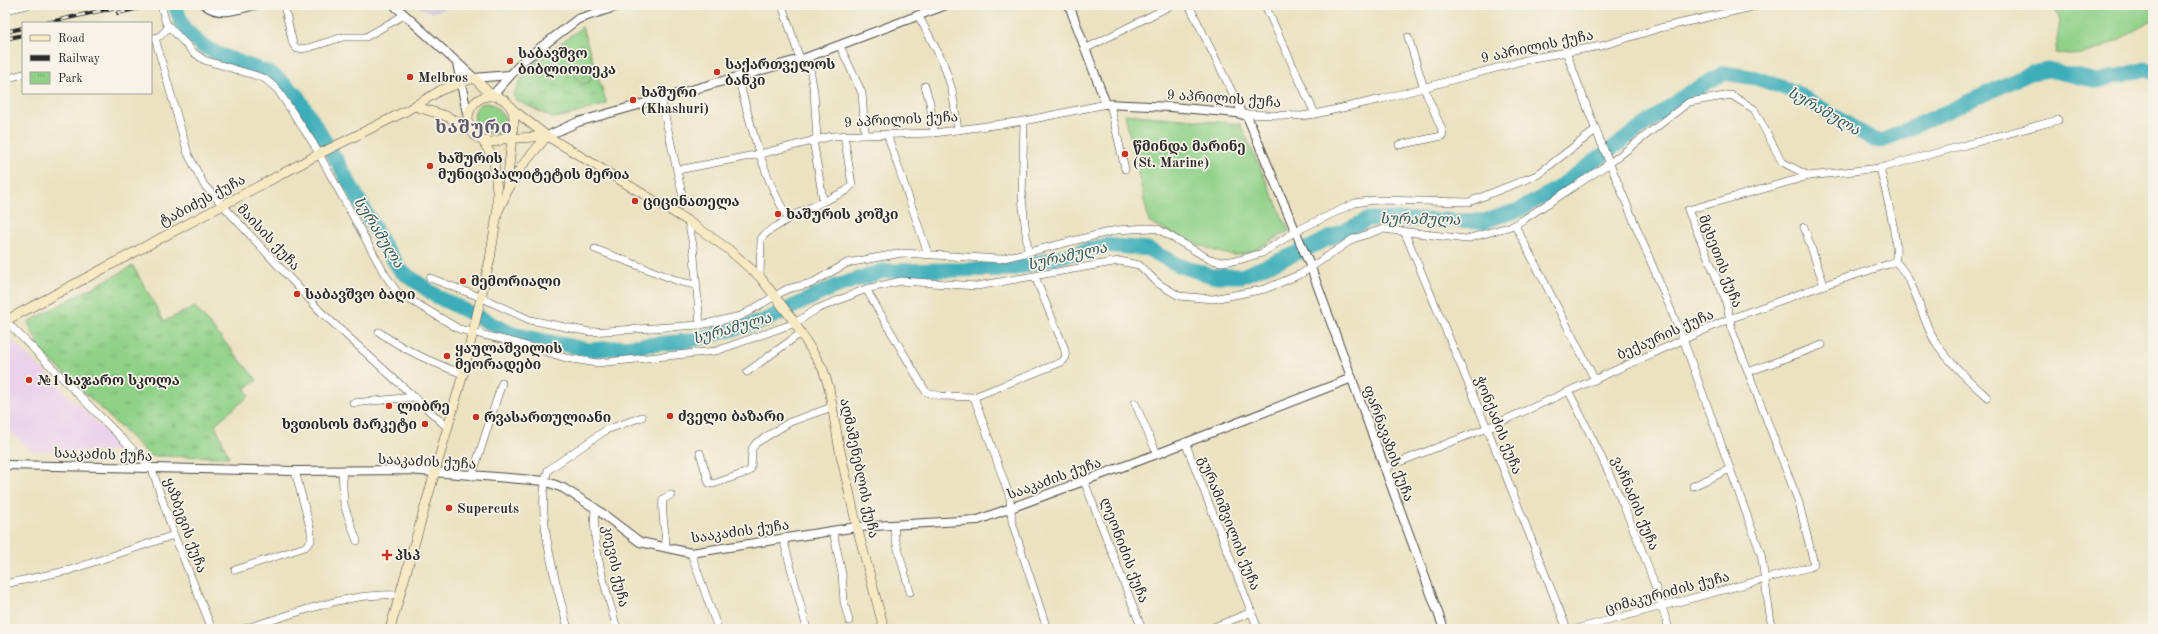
<svg xmlns="http://www.w3.org/2000/svg" width="2158" height="634" viewBox="0 0 2158 634" font-family="'Old Standard TT','Noto Serif Georgian',serif">
	<style>
		.built { fill: #ebd1eb }
		.railway { fill: #cbbfd5 }
		.grass { fill: #90d188; stroke: #5e7e5a }
		.park { fill: url(#park-tufts); stroke: #5e7e5a }
		.garden { fill: url(#garden-furrows); stroke: #5e7e5a }
		.lines { fill: none; stroke-linecap: round; stroke-linejoin: round }
		.river { stroke: #3eaeb9; stroke-width: 15 }
		.minor-casing { stroke: #484642; stroke-width: 8 }
		.tertiary-casing { stroke: #484642; stroke-width: 10 }
		.secondary-casing { stroke: #484642; stroke-width: 10 }
		.minor { stroke: #fff; stroke-width: 7 }
		.tertiary { stroke: #fff; stroke-width: 8 }
		.secondary { stroke: #f6e9c3; stroke-width: 9 }
		.rail-casing { stroke: #2b2b2b; stroke-width: 4 }
		.rail { stroke: #f7f3e8; stroke-width: 2.5; stroke-dasharray: 8; stroke-linecap: butt }
		.poi-dot { fill: #c8321e; stroke: #f7f3e8; stroke-width: 1.5 }
		.labels { text-anchor: middle; stroke-width: 3.5; stroke-linejoin: round; paint-order: stroke }
		.street-label { font-size: 14px; fill: #2b2b2b; stroke: #f7f3e8 }
		.poi-label { font-size: 14px; font-weight: bold; fill: #2b2b2b; stroke: #f7f3e8; text-anchor: start }
		.water-label { font-size: 15px; font-style: italic; fill: #32595d; stroke: #f7f3e8 }
		.district-label { font-size: 18px; font-weight: bold; letter-spacing: 1px; fill: #60596b; stroke: #f7f3e8 }
	</style>
	<defs>
		<pattern id="park-tufts" width="24" height="20" patternUnits="userSpaceOnUse"><rect width="24" height="20" fill="#90d188"/><path d="M3 7l-1-3M5 7V3M7 7l1-3M15 17l-1-3M17 17v-4M19 17l1-3" fill="none" stroke="#76aa6f"/></pattern>
		<pattern id="garden-furrows" width="10" height="10" patternUnits="userSpaceOnUse"><rect width="10" height="10" fill="#90d188"/><path d="M-1 1l2-2M0 10L10 0M9 11l2-2" fill="none" stroke="#76aa6f"/></pattern>
	</defs>
	<rect width="100%" height="100%" fill="#f7f3e8"/>
	<filter id="ink" filterUnits="userSpaceOnUse"><feTurbulence type="fractalNoise" baseFrequency=".025" numOctaves="2"/><feDisplacementMap in="SourceGraphic" scale="8" xChannelSelector="R" yChannelSelector="G"/><feConvolveMatrix kernelMatrix="1 2 1 2 8 2 1 2 1" color-interpolation-filters="sRGB"/></filter>
	<filter id="wash" filterUnits="userSpaceOnUse"><feTurbulence type="fractalNoise" baseFrequency=".012" numOctaves="4" result="noise"/><feDisplacementMap in="SourceGraphic" scale="16" xChannelSelector="R" yChannelSelector="G"/><feGaussianBlur stdDeviation="0.9" result="paint"/><feColorMatrix in="noise" values="0 0 0 0 0 0 0 0 0 0 0 0 0 0 0 0 0 1.4 0 .05"/><feComposite in="paint" operator="in"/></filter>
	<g filter="url(#wash)">
		<rect width="100%" height="100%" fill="#ebe2c1"/>
		<path class="built" d="M5 333 123 448 120 451H31L5 427Z"/>
		<path class="railway" d="M415 5H457L432 13Z"/>
		<g class="grass">
			<path d="M2053 5H2153V20C2123 36 2091 62 2055 53L2060 20Z"/>
			<path d="M485 103 494 105 505 118V129L498 134 488 133 475 121C473 112 476 105 485 103Z"/>
			<path d="M1125 114 1240 124 1289 231C1272 240 1255 253 1236 255 1220 257 1166 230 1149 222Z"/>
		</g>
		<g class="park">
			<path d="M582 27 607 104 566 116 553 118 516 100 513 95 529 64 540 59Z"/>
			<path d="M133 266 164 321 195 307 257 380 245 389 249 396 215 424 229 457 150 456 41 351 28 322Z"/>
		</g>
		<circle class="garden" cx="584" cy="76" r="8"/>
		<g class="lines">
			<path class="river" d="M175 5 183 27 201 45 220 55 272 74 296 94 337 161 385 247 401 271 438 297 512 334 590 350 688 341 761 322 834 287 883 271 1012 269 1106 245 1148 249 1178 265 1212 276H1242L1302 251 1369 219 1484 221 1519 210 1556 189 1687 94 1724 73 1756 78 1793 91 1874 140 1882 141 2031 73 2048 70 2098 81 2146 69 2153 71"/>
		</g>
	</g>
	<g filter="url(#ink)">
		<g class="lines">
			<g class="minor-casing">
				<g id="minor">
					<path d="M161 5 166 23 193 52 204 60 264 78 277 89 313 143 384 273 397 292 459 329 517 343 566 358 597 363 716 351 795 323 817 309 866 289 901 281 977 286 1119 261 1139 265 1159 284 1179 296 1213 299 1265 289 1301 274 1353 239 1383 229 1466 239 1515 225 1610 163 1689 102 1731 95 1754 109 1782 162 1809 176"/>
					<path d="M284 5 293 44 297 49 308 48 343 37H366L404 15"/>
					<path d="M782 5 800 59"/>
					<path d="M1189 5 1243 114 1301 116 1315 114 1382 99 1533 58 1601 46 1660 28 1761 5"/>
					<path d="M1265 5 1315 114"/>
					<path d="M5 10 28 5"/>
					<path d="M918 15 943 62 952 90 958 130"/>
					<path d="M155 38 188 154 204 185 321 312 448 428"/>
					<path d="M151 39 160 36 169 27"/>
					<path d="M840 46 862 93 865 134"/>
					<path d="M1085 49 1172 5"/>
					<path d="M1566 52 1595 128 1683 339 1761 554 1772 629"/>
					<path d="M808 57 814 92 817 139"/>
					<path d="M738 77C751 125 762 175 788 218"/>
					<path d="M5 79 23 74"/>
					<path d="M925 86 930 103 934 133"/>
					<path d="M661 98 683 198"/>
					<path d="M1110 104 1125 169"/>
					<path d="M1024 121 1022 198 1028 251"/>
					<path d="M887 134 928 254"/>
					<path d="M813 140 823 200"/>
					<path d="M1399 145 1442 136 1443 132 1424 88 1408 37"/>
					<path d="M678 170 760 154 832 136 934 133 1024 121 1106 104"/>
					<path d="M688 221 693 245 700 325"/>
					<path d="M1515 225 1595 380"/>
					<path d="M1804 227 1824 285"/>
					<path d="M1404 231 1487 428 1567 629"/>
					<path d="M595 249 681 282 696 285"/>
					<path d="M1895 261C1919 286 1919 316 1936 343 1950 363 1969 381 1987 397"/>
					<path d="M760 277 761 239C766 230 781 226 788 218L846 191 852 185 844 135"/>
					<path d="M430 278 480 297 530 320 590 332 700 325 741 316 787 289 812 283 847 263 902 253 1000 259 1117 230 1149 228 1158 229 1209 259 1221 262 1239 260 1262 253 1296 231 1355 203 1375 200 1469 202 1537 175 1593 132 1595 128"/>
					<path d="M866 289 926 392 941 396 974 397 1062 362 1066 357 1064 347 1035 277"/>
					<path d="M5 320 152 469 174 535 212 629"/>
					<path d="M379 332C405 351 433 363 463 374"/>
					<path d="M747 372 801 333"/>
					<path d="M1748 372 1822 345"/>
					<path d="M1569 392C1608 468 1645 547 1669 629"/>
					<path d="M974 397 1010 498 1012 522 1047 629"/>
					<path d="M353 403 414 397"/>
					<path d="M1135 403 1157 454"/>
					<path d="M1185 442 1258 629"/>
					<path d="M700 453 709 483 713 484 748 472 751 469 752 449 756 443 790 422 832 407"/>
					<path d="M1384 468 1487 428 1729 319 1824 285 1889 264 1895 261C1901 247 1884 186 1880 168"/>
					<path d="M342 471 344 505 357 541"/>
					<path d="M472 476 502 383"/>
					<path d="M1084 481 1142 629"/>
					<path d="M1693 486 1730 469"/>
					<path d="M595 508C591 548 607 591 617 629"/>
					<path d="M894 525 895 538 910 592"/>
					<path d="M833 531 842 574 844 602 849 621"/>
					<path d="M783 538 807 629"/>
					<path d="M666 547C666 531 661 515 663 499L671 495"/>
					<path d="M691 553 718 629"/>
					<path d="M235 570 305 547 311 541V531L295 471"/>
					<path d="M5 584 70 570 174 535"/>
					<path d="M243 629C293 615 346 592 398 595"/>
					<path d="M568 629C557 585 534 513 548 470L606 430 642 417"/>
					<path d="M1209 629 1252 612"/>
					<path d="M1576 629 1810 567 1814 564 1799 503 1733 333 1725 298 1688 210 1809 176 1880 168 2058 120"/>
				</g>
			</g>
			<g class="tertiary-casing">
				<g id="tertiary">
					<path d="M205 5C220 17 238 9 255 5"/>
					<path d="M394 5 474 78 509 75"/>
					<path d="M1069 5 1106 104 1171 107 1237 113 1247 116 1311 268 1444 629"/>
					<path d="M457 63 468 118"/>
					<path d="M492 96 524 60 578 19 621 5"/>
					<path d="M547 136 578 122 808 57 946 5"/>
					<path d="M5 465 295 471 408 470 545 481 563 488 595 508 640 542 691 553 857 527 978 520 1157 454 1352 378"/>
				</g>
			</g>
			<g class="secondary-casing">
				<g id="secondary">
					<circle cx="491" cy="119" r="23"/>
					<path d="M414 106 446 116 470 128"/>
					<path d="M512 109 547 136 688 221 728 249 760 277 793 320 823 369 829 388 839 446 857 527 884 629"/>
					<path d="M506 139 547 136"/>
					<path d="M508 190 521 167 547 136"/>
					<path d="M498 211 506 194 513 128"/>
					<path d="M5 321 323 152 406 111 441 90 474 78 492 96"/>
					<path d="M390 629 463 374 490 259 497 214V191L494 160 483 141"/>
				</g>
			</g>
			<use href="#minor" class="minor"/>
			<use href="#tertiary" class="tertiary"/>
			<use href="#secondary" class="secondary"/>
			<g class="rail-casing">
				<g id="rail">
					<path d="M118 13 152 5"/>
					<path d="M46 23 126 5"/>
					<path d="M5 32 23 28"/>
					<path d="M5 39 23 35"/>
				</g>
			</g>
			<use href="#rail" class="rail"/>
		</g>
	</g>
	<g class="poi-dot">
		<circle cx="510" cy="61" r="4"/>
		<circle cx="717" cy="72" r="4"/>
		<circle cx="410" cy="77" r="4"/>
		<circle cx="633" cy="100" r="4"/>
		<circle cx="1125" cy="154" r="4"/>
		<circle cx="430" cy="166" r="4"/>
		<circle cx="635" cy="201" r="4"/>
		<circle cx="778" cy="214" r="4"/>
		<circle cx="463" cy="281" r="4"/>
		<circle cx="297" cy="294" r="4"/>
		<circle cx="447" cy="356" r="4"/>
		<circle cx="29" cy="380" r="4"/>
		<circle cx="389" cy="406" r="4"/>
		<circle cx="670" cy="416" r="4"/>
		<circle cx="476" cy="417" r="4"/>
		<circle cx="425" cy="424" r="4"/>
		<circle cx="449" cy="508" r="4"/>
		<path d="M385 549h4v4h4v4h-4v4h-4v-4h-4v-4h4z"/>
	</g>
	<g class="labels">
		<g class="street-label">
			<text transform="translate(1537 46) rotate(-12)" y="5">9 აპრილის ქუჩა</text>
			<text transform="translate(1224 98) rotate(4)" y="5">9 აპრილის ქუჩა</text>
			<text transform="translate(901 119) rotate(-3)" y="5">9 აპრილის ქუჩა</text>
			<text transform="translate(202 200) rotate(-28)" y="5">ტაბიძეს ქუჩა</text>
			<text transform="translate(269 237) rotate(47)" y="5">მაისის ქუჩა</text>
			<text transform="translate(1721 261) rotate(69)" y="5">მცხეთის ქუჩა</text>
			<text transform="translate(1665 334) rotate(-24)" y="5">ბექაურის ქუჩა</text>
			<text transform="translate(1499 425) rotate(68)" y="5">ჭონქაძის ქუჩა</text>
			<text transform="translate(1389 443) rotate(70)" y="5">ფარნავაზის ქუჩა</text>
			<text transform="translate(103 454) rotate(2)" y="5">სააკაძის ქუჩა</text>
			<text transform="translate(427 461) rotate(3)" y="5">სააკაძის ქუჩა</text>
			<text transform="translate(860 468) rotate(78)" y="5">აღმაშენებლის ქუჩა</text>
			<text transform="translate(1054 478) rotate(-20)" y="5">სააკაძის ქუჩა</text>
			<text transform="translate(1636 503) rotate(67)" y="5">ვაჩნაძის ქუჩა</text>
			<text transform="translate(1230 523) rotate(68)" y="5">გურამიშვილის ქუჩა</text>
			<text transform="translate(186 525) rotate(70)" y="5">ყაზბეგის ქუჩა</text>
			<text transform="translate(740 531) rotate(-8)" y="5">სააკაძის ქუჩა</text>
			<text transform="translate(1125 550) rotate(69)" y="5">ლეონიძის ქუჩა</text>
			<text transform="translate(616 566) rotate(78)" y="5">კიევის ქუჩა</text>
			<text transform="translate(1667 592) rotate(-15)" y="5">ციმაკურიძის ქუჩა</text>
		</g>
		<g class="poi-label">
			<text x="518" y="58">საბავშვო<tspan x="518" dy="16">ბიბლიოთეკა</tspan></text>
			<text x="725" y="69">საქართველოს<tspan x="725" dy="16">ბანკი</tspan></text>
			<text x="418" y="82">Melbros</text>
			<text x="641" y="97">ხაშური<tspan x="641" dy="16">(Khashuri)</tspan></text>
			<text x="1133" y="151">წმინდა მარინე<tspan x="1133" dy="16">(St. Marine)</tspan></text>
			<text x="438" y="163">ხაშურის<tspan x="438" dy="16">მუნიციპალიტეტის მერია</tspan></text>
			<text x="643" y="206">ციცინათელა</text>
			<text x="786" y="219">ხაშურის კოშკი</text>
			<text x="471" y="286">მემორიალი</text>
			<text x="305" y="299">საბავშვო ბაღი</text>
			<text x="455" y="353">ყაულაშვილის<tspan x="455" dy="16">მეორადები</tspan></text>
			<text x="37" y="385">№1 საჯარო სკოლა</text>
			<text x="397" y="411">ლიბრე</text>
			<text x="678" y="421">ძველი ბაზარი</text>
			<text x="484" y="422">რვასართულიანი</text>
			<text x="417" y="429" text-anchor="end">ხვთისოს მარკეტი</text>
			<text x="457" y="513">Supercuts</text>
			<text x="395" y="560">პსპ</text>
		</g>
		<g class="water-label">
			<text transform="translate(1824 111) rotate(30)" y="5">სურამულა</text>
			<text transform="translate(1420 219) rotate(1)" y="5">სურამულა</text>
			<text transform="translate(379 232) rotate(58)" y="5">სურამულა</text>
			<text transform="translate(1067 256) rotate(-13)" y="5">სურამულა</text>
			<text transform="translate(732 328) rotate(-16)" y="5">სურამულა</text>
		</g>
		<g class="district-label">
			<text x="474" y="133">ხაშური</text>
		</g>
	</g>
	<rect width="2158" height="634" fill="none" stroke="#f7f3e8" stroke-width="20"/>
	<rect x="22" y="22" width="130" height="72" fill="#f7f3e8" stroke="#a5a39c"/>
	<rect x="30" y="35" width="20" height="6" fill="#f6e9c3" stroke="#a5a39c"/>
	<text x="58" y="42" font-size="12" fill="#2b2b2b">Road</text>
	<rect x="30" y="55" width="20" height="6" fill="#2b2b2b" stroke="#a5a39c"/>
	<text x="58" y="62" font-size="12" fill="#2b2b2b">Railway</text>
	<rect x="30" y="72" width="20" height="12" fill="url(#park-tufts)" stroke="#a5a39c"/>
	<text x="58" y="82" font-size="12" fill="#2b2b2b">Park</text>
</svg>
